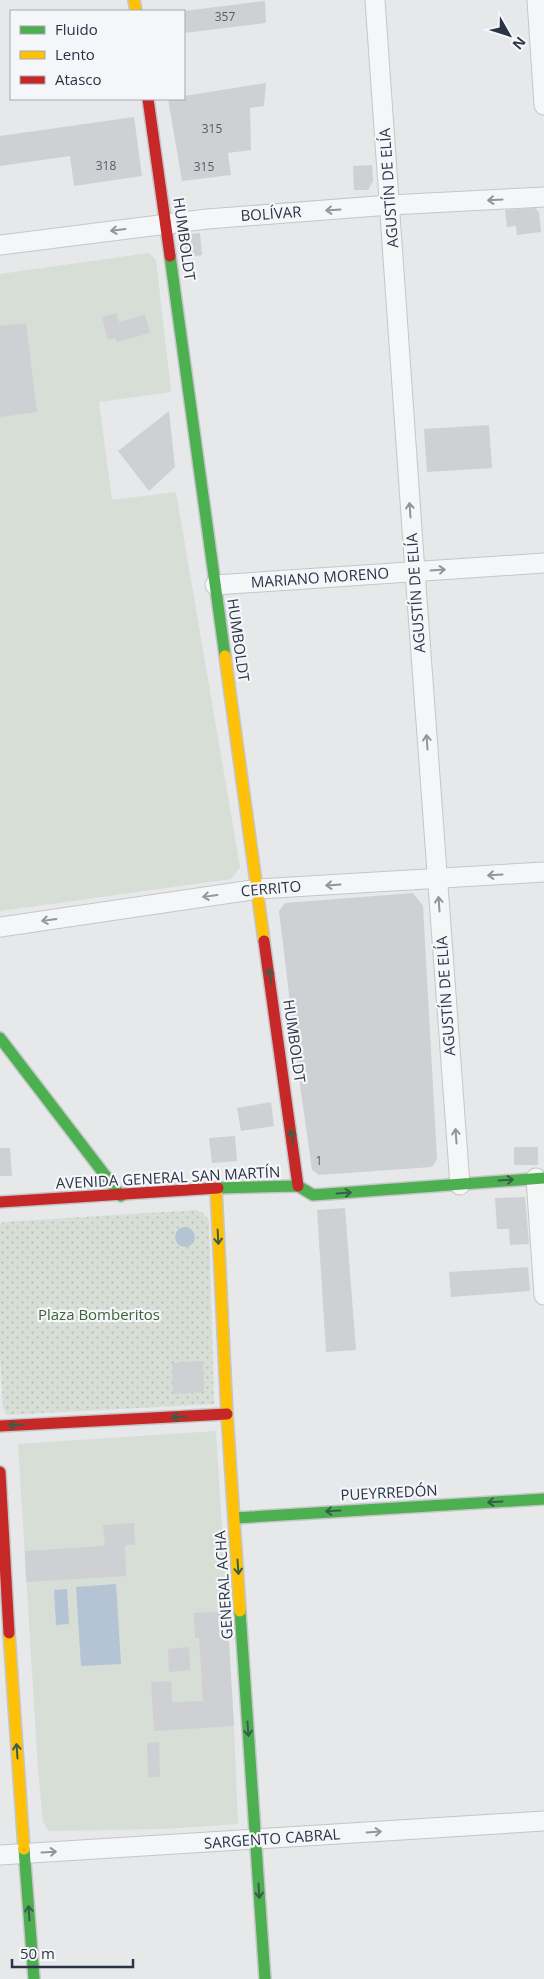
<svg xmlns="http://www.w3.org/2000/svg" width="544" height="1979" viewBox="0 0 544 1979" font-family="'Open Sans',sans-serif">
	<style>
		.green { fill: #d6ded6 }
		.park { fill: url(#park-dots) }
		.water { fill: #b4c4d5 }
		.building { fill: #ced0d3 }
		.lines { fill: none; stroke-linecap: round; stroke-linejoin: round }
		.street-casing { stroke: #c4c6c8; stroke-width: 21 }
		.fast-casing { stroke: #c4c6c8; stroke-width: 14 }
		.slow-casing { stroke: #c4c6c8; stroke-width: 14 }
		.jam-casing { stroke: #c4c6c8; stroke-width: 14 }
		.street { stroke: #f5f6f7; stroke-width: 19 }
		.fast { stroke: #4caf50; stroke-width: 11 }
		.slow { stroke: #ffc107; stroke-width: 11 }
		.jam { stroke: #c62828; stroke-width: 11 }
		.oneway { stroke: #90959e }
		.oneway2 { stroke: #375f49 }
		.labels { text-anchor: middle; stroke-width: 4.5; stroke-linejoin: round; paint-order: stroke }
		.number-label { font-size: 12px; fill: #545c69 }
		.street-label { font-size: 15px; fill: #2b3445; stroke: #f4f6f9 }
		.park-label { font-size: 15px; fill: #3f6138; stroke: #f4f6f9 }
	</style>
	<defs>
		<pattern id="park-dots" width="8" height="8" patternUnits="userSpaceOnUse" patternTransform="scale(1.25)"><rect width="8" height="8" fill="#d6ded6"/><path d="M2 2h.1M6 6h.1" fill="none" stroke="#b8bfb9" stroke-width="1.8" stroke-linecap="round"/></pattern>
	</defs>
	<rect width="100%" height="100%" fill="#e6e8ea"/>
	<g class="green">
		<path d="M149 253 156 260 171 392 99 402 112 500 176 492 240 867 231 879 0 911V274Z"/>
		<path d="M216 1431 234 1726 238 1824 164 1829 49 1831 43 1822 38 1769 18 1444Z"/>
	</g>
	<path class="park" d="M196 1210 203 1213 209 1220 214 1404 7 1415 3 1408 0 1353V1224L3 1222Z"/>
	<g class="water">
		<circle cx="185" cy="1237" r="10"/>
		<path d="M116 1584 121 1664 81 1666 76 1587Z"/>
		<path d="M67 1589 69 1624 56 1625 54 1590Z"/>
	</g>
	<g class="building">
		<path d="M265 1 266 23 184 33V11Z"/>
		<path d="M266 83 264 106 250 108 251 150 228 153 231 175 182 181 168 99H184V96Z"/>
		<path d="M134 117 142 176 74 186 70 156 0 166V136Z"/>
		<path d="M372 165 373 181 368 190H354L353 166Z"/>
		<path d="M535 208 539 212 541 232 517 235 516 226 507 227 505 210Z"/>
		<path d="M200 233 202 255 186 258 184 237 188 234Z"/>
		<path d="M116 313 119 322 145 315 150 333 117 342 116 338 108 340 102 317Z"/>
		<path d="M26 323 37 412 0 417V326Z"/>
		<path d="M169 411 175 467 149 491 118 451Z"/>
		<path d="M489 425 492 468 427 472 424 429Z"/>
		<path d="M413 893 423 906 437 1159 432 1167 319 1175 312 1170 300 1085 279 911 285 903Z"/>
		<path d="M271 1102 274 1126 241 1131 237 1108Z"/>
		<path d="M235 1136 237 1161 212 1163 209 1138Z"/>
		<rect x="514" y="1147" width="24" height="18"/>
		<path d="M0 1148H10L12 1176H0Z"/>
		<path d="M525 1197 529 1244 510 1245 509 1229H497L495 1198Z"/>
		<path d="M345 1208 356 1350 326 1352 317 1210Z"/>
		<path d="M528 1267 530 1291 451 1297 449 1272Z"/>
		<path d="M203 1361 204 1392 173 1394 172 1363Z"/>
		<path d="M134 1523 135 1545H125L126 1576 26 1582 25 1551 105 1546 103 1525Z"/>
		<path d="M227 1611 234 1726 154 1731 151 1682 171 1681 172 1702 203 1701 199 1638H195L194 1613Z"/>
		<path d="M189 1647 190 1670 169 1672 168 1649Z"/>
		<path d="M159 1742 160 1777H148L147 1743Z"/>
	</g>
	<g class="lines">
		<g class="street-casing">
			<g id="street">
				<path d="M375 0 415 572 460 1185"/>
				<path d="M537 0 544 105"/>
				<path d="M0 245 207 219 390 205 544 197"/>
				<path d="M215 585 544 563"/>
				<path d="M0 927 258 889 544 872"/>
				<path d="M536 1178 544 1295"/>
				<path d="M0 1855 544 1821"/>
			</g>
		</g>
		<g class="fast-casing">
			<g id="fast">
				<path d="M170 256 225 656"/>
				<path d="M0 1038 121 1196"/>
				<path d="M218 1188 298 1186 313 1195 544 1178"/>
				<path d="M235 1518 544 1499"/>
				<path d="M240 1611 265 1979"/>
				<path d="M24 1849 34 1979"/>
			</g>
		</g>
		<g class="slow-casing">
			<g id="slow">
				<path d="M134 0 136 11"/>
				<path d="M225 656 264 941"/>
				<path d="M216 1188 227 1414 240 1611"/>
				<path d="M9 1633 24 1849"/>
			</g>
		</g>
		<g class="jam-casing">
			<g id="jam">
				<path d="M148 99 170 256"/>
				<path d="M264 941 298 1186"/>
				<path d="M0 1202 218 1188"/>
				<path d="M0 1426 227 1414"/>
				<path d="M0 1472 9 1633"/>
			</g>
		</g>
		<use href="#street" class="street"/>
		<use href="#fast" class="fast"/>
		<use href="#slow" class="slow"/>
		<use href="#jam" class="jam"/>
	</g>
	<defs><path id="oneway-shaft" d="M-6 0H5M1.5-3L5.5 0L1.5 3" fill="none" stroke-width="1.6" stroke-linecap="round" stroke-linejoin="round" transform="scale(1.25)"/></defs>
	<g class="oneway">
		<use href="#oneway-shaft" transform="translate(495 200) rotate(177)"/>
		<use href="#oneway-shaft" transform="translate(333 210) rotate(176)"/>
		<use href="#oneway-shaft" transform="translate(118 230) rotate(173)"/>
		<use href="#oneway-shaft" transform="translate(410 510) rotate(-94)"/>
		<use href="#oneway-shaft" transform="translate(438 570) rotate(-4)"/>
		<use href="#oneway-shaft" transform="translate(427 742) rotate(-94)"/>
		<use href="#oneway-shaft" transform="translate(495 875) rotate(177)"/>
		<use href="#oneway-shaft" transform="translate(333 885) rotate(176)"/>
		<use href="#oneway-shaft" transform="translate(210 896) rotate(172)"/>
		<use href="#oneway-shaft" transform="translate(439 904) rotate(-94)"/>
		<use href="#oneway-shaft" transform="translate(49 920) rotate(172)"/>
		<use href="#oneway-shaft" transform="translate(456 1136) rotate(-94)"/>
		<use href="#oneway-shaft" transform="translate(374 1832) rotate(-4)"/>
		<use href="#oneway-shaft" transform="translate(49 1852) rotate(-3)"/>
	</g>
	<g class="oneway2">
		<use href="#oneway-shaft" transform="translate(270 976) rotate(-98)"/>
		<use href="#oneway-shaft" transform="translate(292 1137) rotate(-98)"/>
		<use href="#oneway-shaft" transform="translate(506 1180) rotate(-3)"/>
		<use href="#oneway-shaft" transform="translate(344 1193) rotate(-4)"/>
		<use href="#oneway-shaft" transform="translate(218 1237) rotate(87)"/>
		<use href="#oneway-shaft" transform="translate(179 1417) rotate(177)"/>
		<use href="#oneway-shaft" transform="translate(16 1425) rotate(177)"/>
		<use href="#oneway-shaft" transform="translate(495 1502) rotate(177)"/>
		<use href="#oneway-shaft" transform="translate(333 1511) rotate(177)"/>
		<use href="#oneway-shaft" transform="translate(238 1567) rotate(86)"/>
		<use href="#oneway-shaft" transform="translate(248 1729) rotate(86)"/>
		<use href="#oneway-shaft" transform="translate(17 1751) rotate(-94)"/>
		<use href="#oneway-shaft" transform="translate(259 1891) rotate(86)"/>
		<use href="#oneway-shaft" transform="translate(29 1913) rotate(-94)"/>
	</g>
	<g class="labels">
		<g class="number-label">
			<text x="225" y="21">357</text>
			<text x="212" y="133">315</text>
			<text x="106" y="170">318</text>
			<text x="204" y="171">315</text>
			<text x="319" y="1165">1</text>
		</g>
		<g class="street-label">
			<text transform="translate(389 188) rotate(-94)" y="5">AGUSTÍN DE ELÍA</text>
			<text transform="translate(271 214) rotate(-4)" y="5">BOLÍVAR</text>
			<text transform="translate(184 239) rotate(82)" y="5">HUMBOLDT</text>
			<text transform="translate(320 578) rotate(-4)" y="5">MARIANO MORENO</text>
			<text transform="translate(416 593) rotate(-94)" y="5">AGUSTÍN DE ELÍA</text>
			<text transform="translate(238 640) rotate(82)" y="5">HUMBOLDT</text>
			<text transform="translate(271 889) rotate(-5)" y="5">CERRITO</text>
			<text transform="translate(446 996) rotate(-94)" y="5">AGUSTÍN DE ELÍA</text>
			<text transform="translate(294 1041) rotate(82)" y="5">HUMBOLDT</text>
			<text transform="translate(168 1178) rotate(-3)" y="5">AVENIDA GENERAL SAN MARTÍN</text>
			<text transform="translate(389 1493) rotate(-3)" y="5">PUEYRREDÓN</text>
			<text transform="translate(224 1585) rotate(-94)" y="5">GENERAL ACHA</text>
			<text transform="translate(272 1839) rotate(-4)" y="5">SARGENTO CABRAL</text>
		</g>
		<g class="park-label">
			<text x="99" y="1320">Plaza Bomberitos</text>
		</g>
	</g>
	<rect x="10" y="10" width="175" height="90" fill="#f4f6f9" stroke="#a4a8b1"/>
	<rect x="20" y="26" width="25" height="8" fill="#4caf50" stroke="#a4a8b1"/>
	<text x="55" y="35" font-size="15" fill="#2b3445">Fluido</text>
	<rect x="20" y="51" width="25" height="8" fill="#ffc107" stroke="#a4a8b1"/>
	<text x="55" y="60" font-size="15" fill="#2b3445">Lento</text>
	<rect x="20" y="76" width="25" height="8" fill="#c62828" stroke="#a4a8b1"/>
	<text x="55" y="85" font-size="15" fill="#2b3445">Atasco</text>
	<g transform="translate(509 35) rotate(129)" stroke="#f4f6f9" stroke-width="4" paint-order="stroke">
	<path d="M0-4L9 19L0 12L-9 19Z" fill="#2b3445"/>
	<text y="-8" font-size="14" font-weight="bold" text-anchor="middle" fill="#2b3445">N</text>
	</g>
	<path d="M12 1959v8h121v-8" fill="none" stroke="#2b3445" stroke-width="2.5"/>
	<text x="20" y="1959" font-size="15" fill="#2b3445" stroke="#f4f6f9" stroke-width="4" paint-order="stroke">50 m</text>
</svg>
